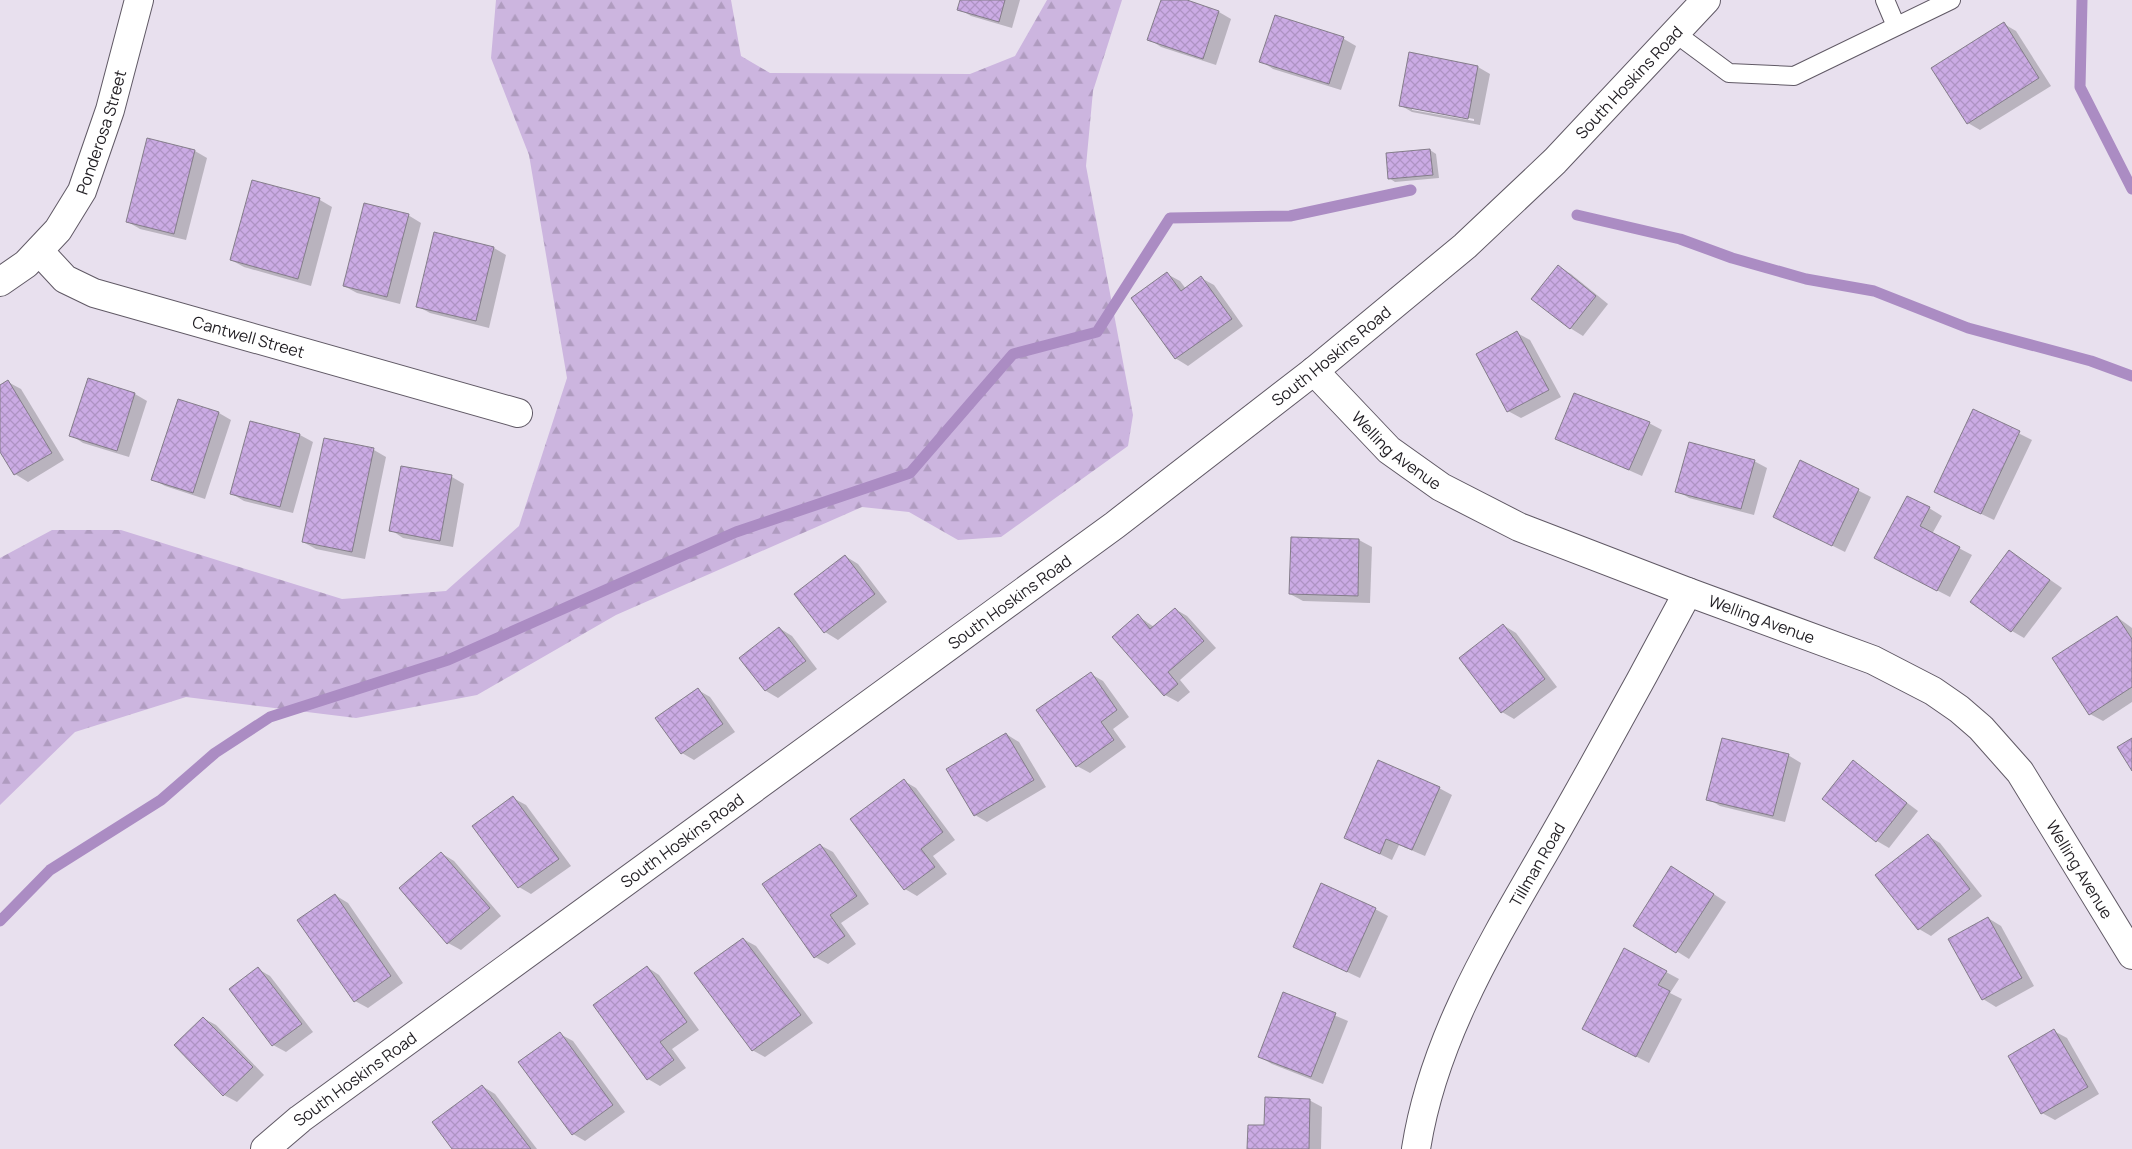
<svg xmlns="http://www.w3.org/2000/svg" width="2132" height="1149" viewBox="0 0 2132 1149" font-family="Manrope,sans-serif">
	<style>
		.forest { fill: url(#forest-firs) }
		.shadow { fill: #0003; fill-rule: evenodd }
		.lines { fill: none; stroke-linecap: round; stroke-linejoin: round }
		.stream { stroke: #ab8cc3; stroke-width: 11 }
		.building { fill: url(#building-cross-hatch); stroke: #847d8a }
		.service-casing { stroke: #605965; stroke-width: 20 }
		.minor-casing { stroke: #605965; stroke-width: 30 }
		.tertiary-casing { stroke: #605965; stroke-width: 30 }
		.service { stroke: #fff; stroke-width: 18 }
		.minor { stroke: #fff; stroke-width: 28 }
		.tertiary { stroke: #fff; stroke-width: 28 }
		.labels { text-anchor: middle; stroke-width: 4; stroke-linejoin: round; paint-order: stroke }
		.street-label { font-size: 16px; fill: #201d22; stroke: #f5edfb }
	</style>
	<defs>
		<pattern id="forest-firs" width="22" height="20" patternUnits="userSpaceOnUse" patternTransform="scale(1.25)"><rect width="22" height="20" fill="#ccb5df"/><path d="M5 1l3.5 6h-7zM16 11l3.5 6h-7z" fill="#af9bbf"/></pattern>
		<pattern id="building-cross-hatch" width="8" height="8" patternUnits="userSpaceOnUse" patternTransform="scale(1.25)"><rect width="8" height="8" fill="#cbabe4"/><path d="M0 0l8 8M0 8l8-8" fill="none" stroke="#ae93c3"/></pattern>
	</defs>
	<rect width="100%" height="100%" fill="#e8e0ee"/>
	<path class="forest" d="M496 0H731L741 56 770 73 970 74 1015 56 1047 0H1122L1093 91 1086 166 1133 415 1128 446 1001 537 958 540 909 512 862 507 616 615 477 695 356 718 186 697 75 732 0 805V558L52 530H121L342 599 446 591 519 526 567 378 529 155 491 58Z"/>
	<g class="shadow">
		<path d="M961 0H1020L1012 28 971 16 959 9Z"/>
		<path d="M1162 0H1183L1219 12 1231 19 1216 65 1161 47 1149 39Z"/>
		<path d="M1276 16 1344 39 1356 46 1341 90 1273 69 1261 61Z"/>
		<path d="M2004 24 2016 31 2051 86 1980 130 1968 123Z"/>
		<path d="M1478 67 1490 74 1480 125 1412 112 1400 105ZM1412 107 1474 119V121L1412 110Z"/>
		<path d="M1430 150 1436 154 1439 178 1395 182 1389 178Z"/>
		<path d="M195 151 207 158 186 240 140 229 128 222Z"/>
		<path d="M320 200 332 207 311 286 244 267 231 260Z"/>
		<path d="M408 215 421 223 400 304 357 293 344 286Z"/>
		<path d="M494 248 506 255 489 328 430 313 417 306Z"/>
		<path d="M1558 266 1571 274 1608 304 1583 336 1570 328Z"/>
		<path d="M1167 274 1180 281 1186 289 1201 278 1214 285 1243 326 1188 366 1175 358Z"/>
		<path d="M1517 333 1530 340 1561 397 1521 418 1508 411Z"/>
		<path d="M8 382 21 389 64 460 28 482 15 474 0 449V386Z"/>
		<path d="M135 394 147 401 129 457 83 443 71 435Z"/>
		<path d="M179 400 219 413 231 420 205 499 165 486 153 479Z"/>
		<path d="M1974 411 2032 440 1994 520 1948 498Z"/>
		<path d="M251 422 300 435 313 442 293 513 244 501 232 494Z"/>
		<path d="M1649 423 1662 430 1642 476 1556 438Z"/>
		<path d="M374 450 386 457 365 559 316 549 303 542Z"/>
		<path d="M1754 461 1767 468 1754 515 1689 498 1677 491Z"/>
		<path d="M1800 461 1871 497 1845 552 1787 523Z"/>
		<path d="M452 477 464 484 453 547 403 538 391 530Z"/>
		<path d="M1929 508 1942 516 1932 534 1972 555 1950 597 1888 565Z"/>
		<path d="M1292 538 1359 540 1372 547 1370 603 1303 601 1290 594Z"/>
		<path d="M2010 552 2062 588 2024 638 2012 631Z"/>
		<path d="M845 556 858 564 887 602 838 640 825 632Z"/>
		<path d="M1175 609 1187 616 1216 648 1180 680 1190 692 1178 702 1165 695 1138 616 1154 627Z"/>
		<path d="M2117 617 2132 628V702L2103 721 2090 714Z"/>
		<path d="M1503 625 1516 633 1557 687 1514 719 1502 712Z"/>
		<path d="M779 628 792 636 817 669 778 698 766 691 741 658Z"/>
		<path d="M1091 674 1103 681 1129 717 1113 729 1126 747 1090 773 1077 766Z"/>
		<path d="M698 690 710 697 735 732 694 760 682 753Z"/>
		<path d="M1006 734 1019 742 1046 787 987 822 975 815Z"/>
		<path d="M1788 755 1801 763 1785 822 1720 806 1708 799Z"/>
		<path d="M1853 762 1918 811 1889 848 1877 841Z"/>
		<path d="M904 781 916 788 955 840 933 856 947 874 917 896 905 889Z"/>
		<path d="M1439 788 1452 795 1425 856 1399 845 1392 860 1346 838Z"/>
		<path d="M513 798 526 805 571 866 531 894 519 887Z"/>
		<path d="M1928 836 1940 843 1982 896 1931 936 1919 929Z"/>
		<path d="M820 845 833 852 869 904 841 923 856 944 828 964 815 957Z"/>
		<path d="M441 853 454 861 501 916 461 950 448 943 401 888Z"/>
		<path d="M1684 875 1726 902 1689 959 1635 925Z"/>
		<path d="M335 895 348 903 403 983 368 1008 355 1001Z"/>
		<path d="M1375 909 1388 916 1360 978 1294 947Z"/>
		<path d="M1988 918 2001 926 2034 986 1996 1007 1983 999 1950 939Z"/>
		<path d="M743 939 756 946 813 1023 765 1057 752 1050Z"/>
		<path d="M647 967 659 975 699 1030 672 1049 686 1068 660 1086 648 1079Z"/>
		<path d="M258 969 270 976 313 1032 286 1052 273 1045Z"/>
		<path d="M1666 972 1679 979 1670 993 1682 999 1649 1063 1596 1036Z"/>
		<path d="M1284 994 1348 1021 1323 1084 1272 1064 1260 1057Z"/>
		<path d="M203 1018 216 1025 264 1075 237 1102 224 1095Z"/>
		<path d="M2054 1031 2067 1038 2099 1094 2055 1120 2042 1113Z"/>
		<path d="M560 1034 573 1041 625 1112 585 1141 573 1134Z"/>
		<path d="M482 1086 495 1094 537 1149H454Z"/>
		<path d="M1309 1100 1322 1107 1321 1149H1248Z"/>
	</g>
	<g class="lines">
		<g class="stream">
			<path d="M2082 0 2080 87 2132 189"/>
			<path d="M1577 215 1680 239 1732 258 1806 279 1874 291 1968 328 2091 361 2132 376"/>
			<path d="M0 921 50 870 161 800 215 753 270 717 448 660 736 532 910 473 1013 354 1097 332 1170 218 1290 216 1411 190"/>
		</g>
	</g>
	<g class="building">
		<path d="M960 0H1005L999 22 957 10Z"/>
		<path d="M1161 0H1187L1219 11 1203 59 1147 40Z"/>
		<path d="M1275 15 1344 37 1329 84 1259 62Z"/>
		<path d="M2004 22 2039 78 1967 124 1931 68Z"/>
		<path d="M1409 52 1478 66 1468 119 1399 106Z"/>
		<path d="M147 138 195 150 174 234 126 222Z"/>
		<path d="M1430 149 1433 175 1388 179 1386 153Z"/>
		<path d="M252 180 320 198 298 279 230 260Z"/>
		<path d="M364 203 409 214 387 297 343 286Z"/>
		<path d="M434 232 494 247 476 321 416 307Z"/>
		<path d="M1558 265 1596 296 1570 329 1531 299Z"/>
		<path d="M1167 272 1181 291 1201 276 1232 319 1175 359 1131 298Z"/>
		<path d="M1517 331 1549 390 1507 412 1476 354Z"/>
		<path d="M88 378 135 393 117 451 69 436Z"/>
		<path d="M8 380 52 453 14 475 0 452V385Z"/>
		<path d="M1574 393 1650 422 1629 470 1555 439Z"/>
		<path d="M178 399 219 412 193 493 151 480Z"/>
		<path d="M1973 409 2020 431 1981 514 1934 492Z"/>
		<path d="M250 421 300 434 280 507 230 494Z"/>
		<path d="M324 438 374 448 352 552 302 542Z"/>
		<path d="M1689 442 1755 460 1741 509 1675 492Z"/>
		<path d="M1800 460 1859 489 1832 546 1773 517Z"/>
		<path d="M401 466 452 475 440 541 389 531Z"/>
		<path d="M1907 496 1930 507 1920 526 1960 547 1937 591 1874 558Z"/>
		<path d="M1291 537 1359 539 1358 596 1289 594Z"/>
		<path d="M2009 550 2050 580 2011 632 1970 602Z"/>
		<path d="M845 555 875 594 824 633 794 594Z"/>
		<path d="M1175 608 1204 641 1168 672 1178 684 1164 696 1112 637 1138 614 1150 629Z"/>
		<path d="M2117 616 2132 639V687L2089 715 2052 658Z"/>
		<path d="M1503 624 1545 679 1501 713 1459 658Z"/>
		<path d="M779 627 806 661 765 691 739 658Z"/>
		<path d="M1091 672 1117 710 1101 722 1114 740 1076 767 1036 710Z"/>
		<path d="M698 688 723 724 681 754 655 718Z"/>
		<path d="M1006 733 1034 780 974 816 946 769Z"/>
		<path d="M1722 738 1789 754 1773 816 1706 800Z"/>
		<path d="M2132 738V771L2117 747Z"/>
		<path d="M1378 760 1440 787 1412 850 1386 839 1380 854 1344 838Z"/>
		<path d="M1853 760 1907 803 1876 842 1822 799Z"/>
		<path d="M904 779 943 832 921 849 935 867 904 890 850 819Z"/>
		<path d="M513 796 559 859 518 888 472 826Z"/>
		<path d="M1928 834 1970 889 1918 930 1875 875Z"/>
		<path d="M820 844 857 896 830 915 845 936 814 958 762 884Z"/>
		<path d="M441 852 490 908 447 944 399 888Z"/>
		<path d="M1671 866 1714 894 1676 953 1633 926Z"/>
		<path d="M1321 883 1376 908 1347 972 1293 947Z"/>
		<path d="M335 894 391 976 354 1002 297 920Z"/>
		<path d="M1988 917 2022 978 1982 1000 1948 939Z"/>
		<path d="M743 938 801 1015 752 1051 694 973Z"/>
		<path d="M1624 948 1667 971 1658 985 1670 991 1636 1057 1582 1029Z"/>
		<path d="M647 966 687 1022 660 1042 674 1060 647 1080 593 1005Z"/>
		<path d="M258 967 302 1024 272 1046 229 989Z"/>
		<path d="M1283 992 1336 1013 1311 1077 1258 1057Z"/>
		<path d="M203 1017 253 1067 223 1096 174 1045Z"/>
		<path d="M2054 1029 2088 1087 2041 1114 2008 1056Z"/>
		<path d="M560 1032 613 1105 572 1135 518 1062Z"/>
		<path d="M482 1085 531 1149H452L432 1122Z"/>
		<path d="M1265 1097 1310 1099 1309 1149H1247L1248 1125H1264Z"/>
	</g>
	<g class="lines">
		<g class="service-casing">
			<g id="service">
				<path d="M1885 0 1896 26"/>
				<path d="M1675 33 1729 73 1794 76 1951 0"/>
			</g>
		</g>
		<g class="minor-casing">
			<g id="minor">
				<path id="s1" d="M39 251 65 279 94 293 518 413"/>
				<path id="s2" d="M0 282 26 264 58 230 82 191 110 110 139 0"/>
				<path id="s3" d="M1314 371 1389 450 1441 487 1519 527 1688 592 1873 660 1933 691 1959 709 1981 728 2020 772 2132 955"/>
				<path id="s4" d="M1416 1149C1434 1033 1499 932 1556 832 1601 753 1645 673 1688 592"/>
			</g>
		</g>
		<g class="tertiary-casing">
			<g id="tertiary">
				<path id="s5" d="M265 1149 300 1119 1115 525 1314 371 1465 246 1555 161 1706 0"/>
			</g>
		</g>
		<use href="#service" class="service"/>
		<use href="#minor" class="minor"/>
		<use href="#tertiary" class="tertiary"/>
	</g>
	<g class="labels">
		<g class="street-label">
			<text dy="6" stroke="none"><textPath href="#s5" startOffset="1734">South Hoskins Road</textPath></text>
			<text dy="6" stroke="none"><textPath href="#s2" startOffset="186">Ponderosa Street</textPath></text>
			<text dy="6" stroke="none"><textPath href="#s1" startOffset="231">Cantwell Street</textPath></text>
			<text dy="6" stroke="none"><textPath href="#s5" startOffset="1329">South Hoskins Road</textPath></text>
			<text dy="6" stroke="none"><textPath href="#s3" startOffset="115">Welling Avenue</textPath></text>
			<text dy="6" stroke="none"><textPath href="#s5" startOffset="924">South Hoskins Road</textPath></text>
			<text dy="6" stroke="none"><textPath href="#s3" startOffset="520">Welling Avenue</textPath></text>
			<text dy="6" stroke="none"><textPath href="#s5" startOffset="519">South Hoskins Road</textPath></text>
			<text dy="6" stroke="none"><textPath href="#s4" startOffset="311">Tillman Road</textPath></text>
			<text dy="6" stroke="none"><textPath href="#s3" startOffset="940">Welling Avenue</textPath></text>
			<text dy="6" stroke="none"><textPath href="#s5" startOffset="114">South Hoskins Road</textPath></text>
		</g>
	</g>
</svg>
